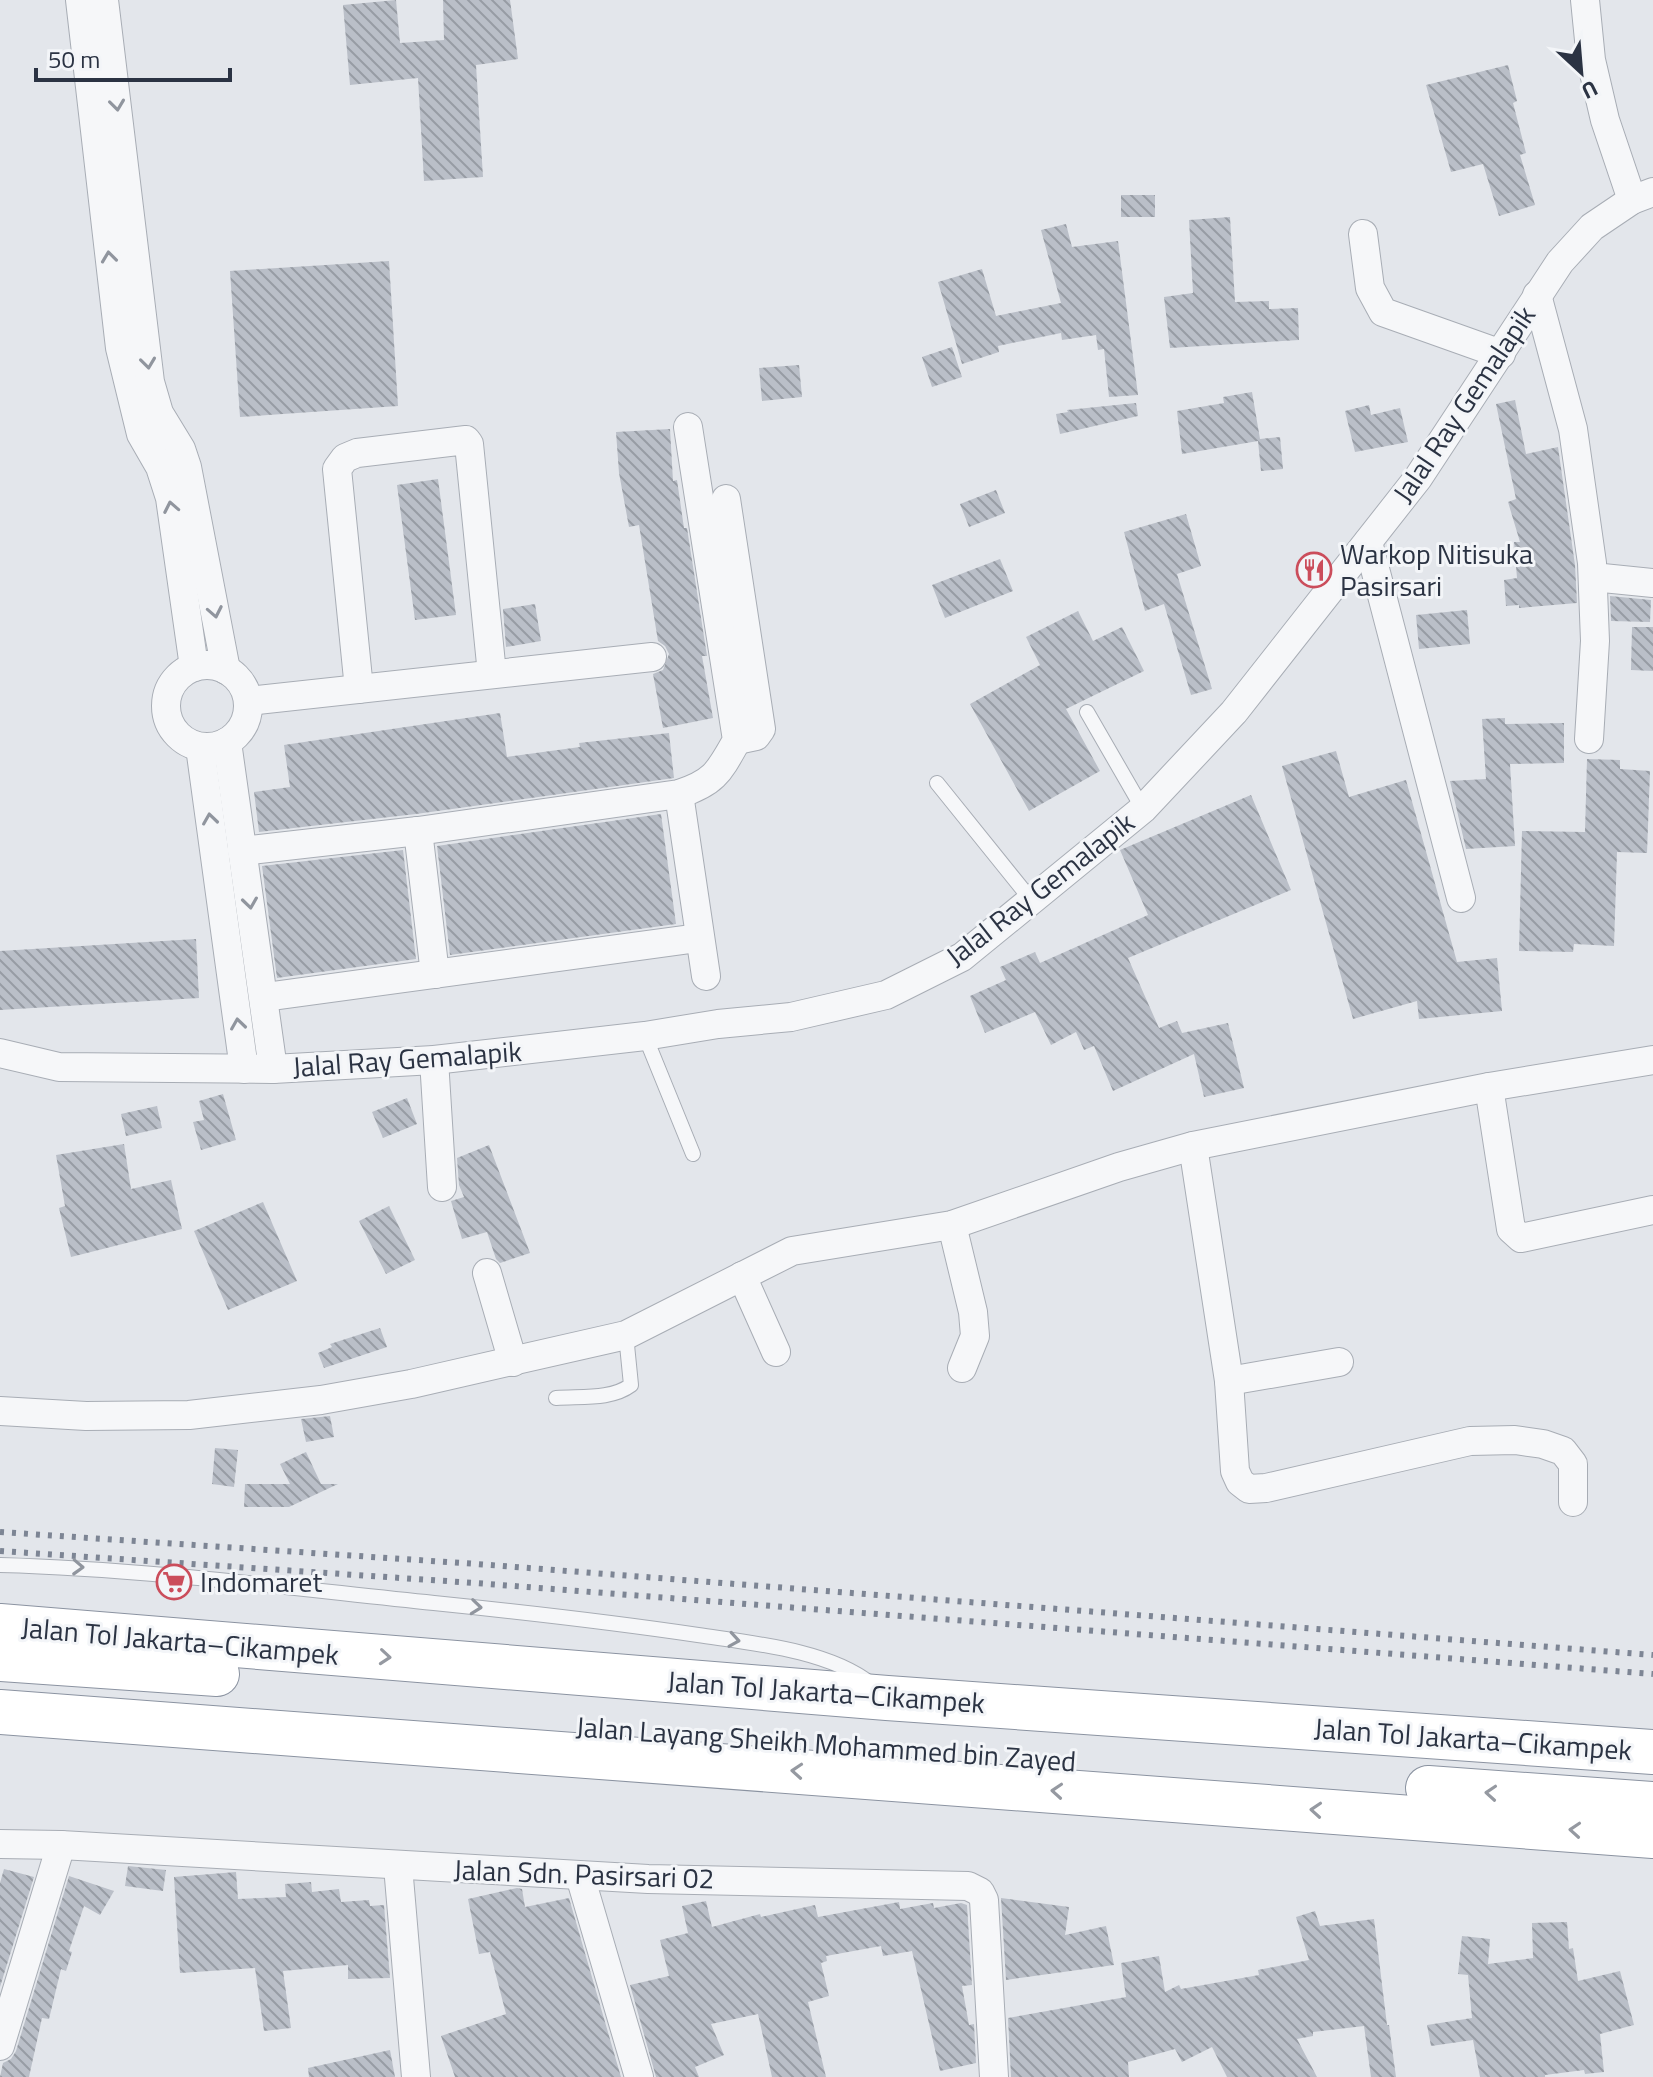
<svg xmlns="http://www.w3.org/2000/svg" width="1653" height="2077" viewBox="0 0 1653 2077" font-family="'Titillium Web',sans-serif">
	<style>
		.building { fill: url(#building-back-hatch) }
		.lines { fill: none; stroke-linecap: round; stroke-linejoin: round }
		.lane-casing { stroke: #a8adb5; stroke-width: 16 }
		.street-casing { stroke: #a8adb5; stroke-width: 30 }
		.highway-casing { stroke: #8b93a1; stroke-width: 46 }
		.lane { stroke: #f6f7f9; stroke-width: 14 }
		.street { stroke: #f6f7f9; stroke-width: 28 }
		.highway { stroke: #fff; stroke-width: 44 }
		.rail { stroke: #7d8594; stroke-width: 6; stroke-dasharray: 4 8; stroke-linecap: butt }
		.oneway { stroke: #90959e }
		.oneway2 { stroke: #9599a1 }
		.labels { text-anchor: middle; stroke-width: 6; stroke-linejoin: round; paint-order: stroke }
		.street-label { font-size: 28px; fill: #2b3343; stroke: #f3f5f8 }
		.poi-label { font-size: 28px; fill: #2b3343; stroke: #f3f5f8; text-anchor: start }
	</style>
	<defs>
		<pattern id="building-back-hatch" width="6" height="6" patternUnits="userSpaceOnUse" patternTransform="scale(2)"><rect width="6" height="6" fill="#babfc8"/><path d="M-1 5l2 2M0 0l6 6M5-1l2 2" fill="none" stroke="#979ca4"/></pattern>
	</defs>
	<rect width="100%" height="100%" fill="#e3e6eb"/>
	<g class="building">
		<path d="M396 0 400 43 444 40 443 0H510L518 59 476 65 483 177 424 181 418 78 350 85 343 5Z"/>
		<path d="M1508 65 1517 101 1513 103 1526 153 1520 155 1535 205 1499 216 1483 164 1451 172 1426 85Z"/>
		<rect x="1121" y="195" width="34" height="22"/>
		<path d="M1230 217 1235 302 1269 301V309L1298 308 1299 340 1170 348 1164 297 1193 293 1189 220Z"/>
		<path d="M1066 224 1072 247 1118 241 1138 395 1109 397 1104 349 1098 350 1096 335 1062 340 1061 333 998 346 999 352 962 364 938 282 982 269 996 316 1061 303 1041 230Z"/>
		<path d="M389 261 398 406 240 417 230 271Z"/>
		<path d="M952 347 962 377 932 387 922 357Z"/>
		<path d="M799 365 802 397 762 401 759 368Z"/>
		<path d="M1252 392 1260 439 1280 437 1283 469 1261 471 1258 441 1182 454 1177 411 1224 403 1223 397Z"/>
		<path d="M1515 400 1526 454 1558 447 1575 565 1577 603 1519 608V605L1506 606 1504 580 1517 578 1514 542H1520L1508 502 1516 499 1496 404Z"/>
		<path d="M1136 403 1138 416 1060 434 1056 414 1068 412 1067 410Z"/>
		<path d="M1369 405 1371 415 1400 408 1408 442 1355 452 1345 411Z"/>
		<path d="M670 429 673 481 677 480 684 528H687L707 656H702L713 718 663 728 653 674 663 670 669 654 665 646 658 641 639 525 629 527 619 473 616 432Z"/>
		<path d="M438 479 456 615 415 620 397 485Z"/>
		<path d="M996 490 1005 513 969 527 960 504Z"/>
		<path d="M1186 514 1201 566 1177 574 1212 689 1191 695 1164 604 1145 611 1124 532Z"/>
		<path d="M1000 559 1013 591 945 618 932 585Z"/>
		<path d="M1610 596 1651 600 1650 622 1611 621Z"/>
		<path d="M535 604 541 641 506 647 503 609Z"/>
		<path d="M1467 610 1470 644 1419 649 1416 615Z"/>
		<path d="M1078 611 1093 641 1122 627 1144 671 1066 709 1100 771 1029 811 970 704 1040 665 1026 637Z"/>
		<path d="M1632 627H1653V671L1631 670Z"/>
		<path d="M500 713 507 757 580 747 579 743 669 733 674 778 416 814 259 832 254 792 290 787 284 745Z"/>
		<path d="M1505 718V724L1564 723V763L1510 764 1515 846 1466 849 1450 781 1486 779 1482 719Z"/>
		<path d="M1336 751 1349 797 1406 780 1457 962 1497 958 1502 1011 1419 1019 1417 1001 1353 1019 1282 766Z"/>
		<path d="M1587 759 1620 760V769L1650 771 1647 853 1617 852 1614 946 1574 944 1573 952 1519 951 1522 831 1585 832Z"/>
		<path d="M1251 795 1291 890 1128 958 1159 1028 1177 1021 1182 1033 1228 1023 1244 1088 1204 1097 1194 1054 1113 1091 1094 1046 1084 1050 1076 1032 1051 1045 1035 1012 985 1033 970 996 1006 980 1000 967 1035 952 1040 963 1148 915 1120 850Z"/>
		<path d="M661 814 676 924 450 955 437 846Z"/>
		<path d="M403 850 416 959 277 978 262 866Z"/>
		<path d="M196 939 199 998 0 1010V951Z"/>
		<path d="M223 1094 236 1140 201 1150 193 1122 204 1120 199 1101Z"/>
		<path d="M407 1098 417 1124 383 1138 372 1112Z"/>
		<path d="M157 1106 162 1128 126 1136 121 1114Z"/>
		<path d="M124 1144 131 1189 171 1180 182 1229 71 1257 59 1208 65 1206 56 1155Z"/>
		<path d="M489 1145 530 1253 500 1263 496 1259 487 1232 462 1239 451 1201 464 1197 459 1185 457 1158Z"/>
		<path d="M263 1202 297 1281 228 1310 194 1231Z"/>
		<path d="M389 1206 415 1260 386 1274 359 1221Z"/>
		<path d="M380 1328 387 1347 324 1368 318 1353 332 1347 330 1344Z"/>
		<path d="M330 1416 334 1437 306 1442 301 1419Z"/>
		<path d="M215 1448 238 1450 234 1487 212 1484Z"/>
		<path d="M306 1452 321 1484H338L289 1507H244L245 1484H290L280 1464Z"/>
		<path d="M128 1866 166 1870 163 1891 125 1886Z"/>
		<path d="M4 1869 34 1877 0 1987V1883Z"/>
		<path d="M236 1872 238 1899 286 1897 285 1884 311 1882 312 1892 339 1889 341 1902 369 1900 370 1906 384 1905 390 1978 348 1979V1965L283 1971 291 2028 264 2031 255 1968 180 1973 174 1877Z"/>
		<path d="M69 1876 114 1891 100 1915 84 1906 69 1951 72 1952 66 1971 61 1969 49 2019 42 2018 29 2077H0L3 2063 11 2059 16 2051Z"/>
		<path d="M517 1888 522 1889 525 1907 569 1898 621 2077H455L441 2036 506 2014 490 1952 479 1954 468 1899Z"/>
		<path d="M1001 1898 1069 1907 1065 1935 1106 1926 1114 1965 1006 1980Z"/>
		<path d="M706 1901 712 1927 760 1914 761 1917 815 1905 818 1917 899 1902 900 1909 933 1903 934 1908 961 1903 967 1905 972 1985 962 1986 969 2025 974 2024 976 2063 940 2071 912 1951 883 1956 881 1946 826 1956 827 1961 821 1963 829 1996 808 2002 826 2077H772L758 2014 711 2024 724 2055 695 2067 699 2077H656L630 1985 669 1976 660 1940 688 1933 682 1906Z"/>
		<path d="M1315 1911 1320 1926 1374 1919 1387 2025H1389L1396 2077H1371L1364 2026 1313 2032V2036L1297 2039 1317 2077H1227L1212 2047 1182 2062 1175 2049 1128 2062 1129 2077H1011L1008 2018 1126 1997 1121 1963 1159 1956 1165 1992 1179 1985 1181 1989 1259 1975 1258 1970 1309 1960 1296 1917Z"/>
		<path d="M1567 1922 1569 1949 1573 1948 1578 1981 1620 1971 1634 2025 1600 2034 1604 2072 1585 2074 1584 2070 1545 2075V2077H1480L1473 2040 1431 2046 1427 2025 1472 2018 1468 1975 1458 1974 1462 1936 1490 1939 1488 1964 1533 1958 1532 1923Z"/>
		<path d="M390 2050 395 2077H309L308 2068Z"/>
	</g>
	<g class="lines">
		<g class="lane-casing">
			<g id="lane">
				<path d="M1087 712 1143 809"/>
				<path d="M937 783 1032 901"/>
				<path d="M645 1036 693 1154"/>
				<path d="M556 1398C581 1396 611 1400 631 1385L626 1335"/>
				<path d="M0 1565C145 1569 289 1588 434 1603 522 1612 610 1622 698 1635 751 1643 829 1650 871 1684"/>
			</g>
		</g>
		<g class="street-casing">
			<g id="street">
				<path d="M80 0 120 348 141 434 160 467 170 498 194 667"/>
				<path d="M104 0 150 382 159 413 181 449 187 467 226 670"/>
				<path d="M1585 0 1591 60 1605 120 1632 200"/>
				<path d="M1363 234 1370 288 1383 312 1501 354"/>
				<path d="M1537 295 1573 429 1592 563 1595 641 1589 739"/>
				<path d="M726 499 761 729 756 736 737 740"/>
				<path d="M1368 542 1461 898"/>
				<path d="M1593 577 1653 583"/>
				<circle cx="207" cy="706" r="41"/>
				<path d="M359 689 337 469 345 458 357 453 466 440 469 444 492 674"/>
				<path d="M248 701 652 657"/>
				<path d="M227 742 273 1069"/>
				<path d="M200 747 244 1069"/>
				<path d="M679 794 706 976"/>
				<path d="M418 831 435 974"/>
				<path d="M242 851 418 831 679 794C715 782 719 772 737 740L688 427"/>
				<path d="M265 997 698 938"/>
				<path d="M0 1053 59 1067 273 1069 434 1060 645 1036 718 1024 791 1017 886 995 962 957 1143 809 1234 712 1418 478 1560 262 1592 227 1632 200 1653 192"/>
				<path d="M434 1060 442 1187"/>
				<path d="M1489 1087 1511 1229 1521 1238 1653 1210"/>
				<path d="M1193 1146 1229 1381 1235 1471 1240 1482 1249 1489 1266 1488 1470 1441 1515 1440 1543 1444 1563 1451 1573 1464V1502"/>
				<path d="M952 1225 973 1312 975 1336 962 1368"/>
				<path d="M487 1273 513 1362"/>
				<path d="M742 1276 776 1352"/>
				<path d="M1229 1381 1339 1362"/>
				<path d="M0 1411 86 1416 189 1415 321 1400 411 1384 626 1335 792 1251 952 1225 1119 1167 1193 1146 1489 1087 1653 1060"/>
				<path d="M0 1844 61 1845 648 1879 968 1886 980 1892 984 1900 994 2077"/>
				<path d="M398 1866 416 2077"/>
				<path d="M580 1876 639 2077"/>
				<path d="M0 2046 61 1845"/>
			</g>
		</g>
		<g class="highway-casing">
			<g id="highway">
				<path d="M0 1626 887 1698 1653 1752"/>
				<path d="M0 1659 217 1674"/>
				<path d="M0 1712 1653 1836"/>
				<path d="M1428 1788 1653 1804"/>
			</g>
		</g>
		<use href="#lane" class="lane"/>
		<use href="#street" class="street"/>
		<use href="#highway" class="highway"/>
		<g class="rail">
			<path d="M0 1532 477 1564 1653 1655"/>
			<path d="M0 1551 475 1583 1653 1674"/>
		</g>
	</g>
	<defs><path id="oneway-chevron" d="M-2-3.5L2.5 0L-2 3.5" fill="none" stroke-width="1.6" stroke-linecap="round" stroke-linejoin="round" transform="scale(2)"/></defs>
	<g class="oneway">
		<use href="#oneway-chevron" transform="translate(117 105) rotate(83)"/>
		<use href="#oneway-chevron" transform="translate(109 257) rotate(-97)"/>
		<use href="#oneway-chevron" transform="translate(148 363) rotate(83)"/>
		<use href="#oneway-chevron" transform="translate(171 507) rotate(-101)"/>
		<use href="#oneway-chevron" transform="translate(215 612) rotate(79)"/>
		<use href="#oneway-chevron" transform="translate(210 819) rotate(-98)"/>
		<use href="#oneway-chevron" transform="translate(250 903) rotate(82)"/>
		<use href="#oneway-chevron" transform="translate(238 1024) rotate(-98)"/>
		<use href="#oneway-chevron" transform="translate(78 1567) rotate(2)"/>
		<use href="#oneway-chevron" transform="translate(476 1607) rotate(6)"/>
		<use href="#oneway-chevron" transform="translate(734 1640) rotate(9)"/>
	</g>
	<g class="oneway2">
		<use href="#oneway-chevron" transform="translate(385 1657) rotate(5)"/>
		<use href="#oneway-chevron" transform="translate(797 1771) rotate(-176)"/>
		<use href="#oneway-chevron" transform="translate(1057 1791) rotate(-176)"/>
		<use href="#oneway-chevron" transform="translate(1491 1793) rotate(-176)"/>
		<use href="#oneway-chevron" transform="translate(1316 1810) rotate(-176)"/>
		<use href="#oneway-chevron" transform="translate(1575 1830) rotate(-176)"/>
	</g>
	<defs>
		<g id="restaurant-ring" transform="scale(1.8)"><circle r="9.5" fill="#f3f5f8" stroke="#cb4d5b" stroke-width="1.5"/><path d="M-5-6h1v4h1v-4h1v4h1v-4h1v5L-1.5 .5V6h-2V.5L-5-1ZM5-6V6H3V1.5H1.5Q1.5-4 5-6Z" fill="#cb4d5b"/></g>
		<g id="supermarket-ring" transform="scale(1.8)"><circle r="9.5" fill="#f3f5f8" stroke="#cb4d5b" stroke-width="1.5"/><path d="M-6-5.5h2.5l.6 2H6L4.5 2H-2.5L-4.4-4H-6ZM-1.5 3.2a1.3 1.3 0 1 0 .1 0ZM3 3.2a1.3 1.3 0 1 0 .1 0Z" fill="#cb4d5b"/></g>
	</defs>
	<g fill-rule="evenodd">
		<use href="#restaurant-ring" x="1314" y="570"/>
		<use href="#supermarket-ring" x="174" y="1582"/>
	</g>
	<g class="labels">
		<g class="street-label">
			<text transform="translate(1464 404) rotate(-56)" y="10">Jalal Ray Gemalapik</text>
			<text transform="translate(1040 889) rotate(-38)" y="10">Jalal Ray Gemalapik</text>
			<text transform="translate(407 1059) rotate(-4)" y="10">Jalal Ray Gemalapik</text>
			<text transform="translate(180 1641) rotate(5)" y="10">Jalan Tol Jakarta–Cikampek</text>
			<text transform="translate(826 1692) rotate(4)" y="10">Jalan Tol Jakarta–Cikampek</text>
			<text transform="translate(1473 1739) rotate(4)" y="10">Jalan Tol Jakarta–Cikampek</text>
			<text transform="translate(826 1744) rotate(4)" y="10">Jalan Layang Sheikh Mohammed bin Zayed</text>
			<text transform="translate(584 1874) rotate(2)" y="10">Jalan Sdn. Pasirsari 02</text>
		</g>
		<g class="poi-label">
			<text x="1340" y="564">Warkop Nitisuka<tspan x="1340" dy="32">Pasirsari</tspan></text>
			<text x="200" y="1592">Indomaret</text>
		</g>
	</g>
	<g transform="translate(1581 72) rotate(154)" stroke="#f3f5f8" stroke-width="6" paint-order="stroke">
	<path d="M0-6L14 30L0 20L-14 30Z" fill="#2b3343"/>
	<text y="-12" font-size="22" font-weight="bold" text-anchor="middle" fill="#2b3343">U</text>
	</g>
	<path d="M36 68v12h194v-12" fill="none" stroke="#2b3343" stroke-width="4"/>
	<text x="48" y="68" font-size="24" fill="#2b3343" stroke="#f3f5f8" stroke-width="6" paint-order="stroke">50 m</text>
</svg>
